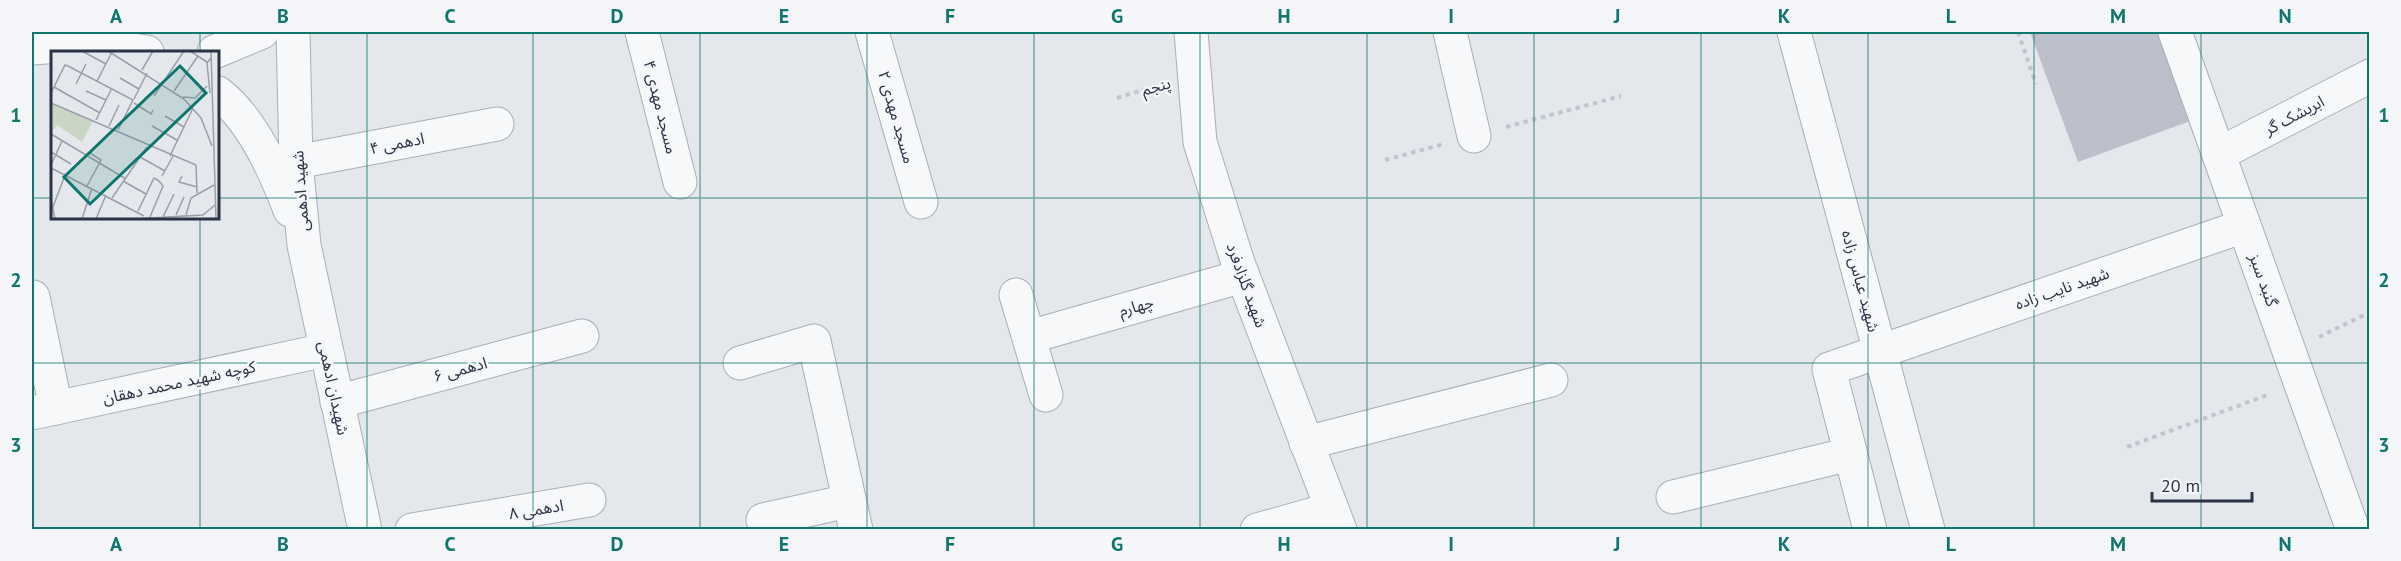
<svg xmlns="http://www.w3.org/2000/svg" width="2401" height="561" viewBox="0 0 2401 561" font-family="'PT Sans','Noto Sans Arabic',sans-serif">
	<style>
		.building { fill: #bbc0ca }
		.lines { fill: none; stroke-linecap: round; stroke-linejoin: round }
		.minor-casing { stroke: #a9aeb7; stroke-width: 35 }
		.path { stroke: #c2c5cb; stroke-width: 4; stroke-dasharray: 4.5 4.5; stroke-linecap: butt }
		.minor { stroke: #f7f8fa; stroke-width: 33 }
		.grid { fill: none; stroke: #0f766e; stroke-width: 1.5; stroke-opacity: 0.55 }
		.labels { text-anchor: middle; stroke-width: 5; stroke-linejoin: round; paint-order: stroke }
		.street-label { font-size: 16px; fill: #2b3445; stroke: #f4f6f9 }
		.inset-road { fill: none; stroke: #9a9fa9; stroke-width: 1.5 }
		.view { fill: #0f766e; fill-opacity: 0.15; stroke: #0f766e; stroke-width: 3 }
		.inset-edge { fill: none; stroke: #2b3445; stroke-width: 3 }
		.neatline { fill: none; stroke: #0f766e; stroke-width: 2 }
		.grid-label { font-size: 20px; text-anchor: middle; font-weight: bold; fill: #0f766e }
	</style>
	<rect width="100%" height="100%" fill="#e4e7ec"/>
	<path class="building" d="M2030 32H2160L2193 120 2078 162Z"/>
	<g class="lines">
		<g class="minor-casing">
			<g id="minor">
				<path d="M293 32 296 162 304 245 365 530"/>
				<path d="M642 32 680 182"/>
				<path d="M872 32 921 202"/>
				<path d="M1191 32 1200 142 1238 263 1340 530"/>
				<path d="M1450 32 1474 136"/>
				<path d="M1794 32 1928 530"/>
				<path d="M2175 32 2353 530"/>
				<path d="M32 48 88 44 147 52"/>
				<path d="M214 52 262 32"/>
				<path d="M218 93C252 119 275 170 290 210"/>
				<path d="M2219 154 2370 76"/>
				<path d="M296 162 497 124"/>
				<path d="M1016 295 1046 395"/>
				<path d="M33 297 56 408"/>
				<path d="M1029 337 1243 276"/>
				<path d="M740 363 814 341 856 530"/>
				<path d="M337 402 582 336"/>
				<path d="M32 413 326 350"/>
				<path d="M1306 443 1551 380"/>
				<path d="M1673 497 1850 454"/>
				<path d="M763 520 848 501"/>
				<path d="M412 530 589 500"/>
				<path d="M1257 530 1332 509"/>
				<path d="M1870 530 1829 369 2244 226"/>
			</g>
		</g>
		<g class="path">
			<path d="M2018 32 2036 84"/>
			<path d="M1117 98 1162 84"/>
			<path d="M1506 127 1621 96"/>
			<path d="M1385 160 1444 144"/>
			<path d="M2319 337 2370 312"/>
			<path d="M2127 447 2270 394"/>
		</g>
		<use href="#minor" class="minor"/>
	</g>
	<path class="grid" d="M200 32V52M367 32V530M533 32V530M700 32V530M867 32V530M1034 32V530M1200 32V530M1367 32V530M1534 32V530M1701 32V530M1868 32V530M2034 32V530M2201 32V530M32 198H52M218 198H2370M200 218V530M32 363H2370"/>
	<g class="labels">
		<g class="street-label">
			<text transform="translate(1156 86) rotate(-16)" y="6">پنجم</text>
			<text transform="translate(661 107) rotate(76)" y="6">مسجد مهدی ۴</text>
			<text transform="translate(2294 115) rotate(-28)" y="6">ابریشک گر</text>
			<text transform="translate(897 117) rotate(74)" y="6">مسجد مهدی ۲</text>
			<text transform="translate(397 143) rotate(-11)" y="6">ادهمی ۴</text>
			<text transform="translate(300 191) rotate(-94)" y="6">شهید ادهمی</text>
			<text transform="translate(2264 280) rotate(70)" y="6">گنبد سبز</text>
			<text transform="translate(1861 281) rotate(75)" y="6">شهید عباس زاده</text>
			<text transform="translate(1247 285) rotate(70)" y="6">شهید گلزادفرد</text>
			<text transform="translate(2062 288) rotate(-19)" y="6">شهید نایب زاده</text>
			<text transform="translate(1136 306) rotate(-16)" y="6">چهارم</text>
			<text transform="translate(460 369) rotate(-15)" y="6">ادهمی ۶</text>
			<text transform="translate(179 382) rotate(-12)" y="6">کوچه شهید محمد دهقان</text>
			<text transform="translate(334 388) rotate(78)" y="6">شهیدان ادهمی</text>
			<text transform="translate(536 509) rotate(-9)" y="6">ادهمی ۸</text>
		</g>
	</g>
	<g transform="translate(51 51)">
		<rect width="168" height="168" fill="#e4e7ec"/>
		<path d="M0 53 42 70 31 91 6 74 0 81Z" fill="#c9d6c5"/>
		<path class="inset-road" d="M31 0 55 13M57 0 133 48 150 67 161 95M139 0 156 11M160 0 165 168M17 15 82 49 67 79M91 19 102 0M69 27 88 38M168 28V132M46 30 61 1M25 33 35 13M3 36 49 62M35 40 55 49M123 40 147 5M0 42 14 14 17 15M159 42 156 12 160 7M103 45 133 0M132 46 144 47 156 35M83 48 96 22M0 52 145 114 146 142M83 52 100 63 102 59M114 65 133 76M45 69 61 37M58 75 68 54M101 75 126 89M0 83 75 128M0 101 20 113M119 105 142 57M89 106 114 120M0 114 11 90M0 117 93 165M111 125 122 105M131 125 128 131 146 136M72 130 95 143M36 135 50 109 39 102M61 147 96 96M0 149 4 168M2 156 14 124M87 160 103 127 108 130M125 164 133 146M135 164 140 147 163 134M99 166 112 135 108 130M112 166 123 143M31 168 41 137M45 168 55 144M81 168 152 164 164 154"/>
		<path class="view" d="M129 15 155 42 39 153 13 126Z"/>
		<rect width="168" height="168" class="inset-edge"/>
	</g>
	<rect width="2401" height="561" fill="none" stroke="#f4f6f9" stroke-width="66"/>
	<path d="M2152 492v9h100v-9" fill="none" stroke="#2b3445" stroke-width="3"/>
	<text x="2161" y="492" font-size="18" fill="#2b3445" stroke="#f4f6f9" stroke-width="4.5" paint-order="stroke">20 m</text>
	<rect x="33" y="33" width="2335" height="495" class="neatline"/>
	<g class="grid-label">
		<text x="116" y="23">A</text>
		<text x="283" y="23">B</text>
		<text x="450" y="23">C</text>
		<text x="617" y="23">D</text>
		<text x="784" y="23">E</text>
		<text x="950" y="23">F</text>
		<text x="1117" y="23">G</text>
		<text x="1284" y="23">H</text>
		<text x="1451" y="23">I</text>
		<text x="1617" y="23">J</text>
		<text x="1784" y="23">K</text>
		<text x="1951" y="23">L</text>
		<text x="2118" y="23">M</text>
		<text x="2285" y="23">N</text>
		<text x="16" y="122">1</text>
		<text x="2384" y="122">1</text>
		<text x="16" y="287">2</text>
		<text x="2384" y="287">2</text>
		<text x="16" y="452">3</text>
		<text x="2384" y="452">3</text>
		<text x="116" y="551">A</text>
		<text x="283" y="551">B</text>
		<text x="450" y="551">C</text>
		<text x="617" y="551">D</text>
		<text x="784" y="551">E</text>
		<text x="950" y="551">F</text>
		<text x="1117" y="551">G</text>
		<text x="1284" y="551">H</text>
		<text x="1451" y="551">I</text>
		<text x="1617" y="551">J</text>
		<text x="1784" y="551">K</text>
		<text x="1951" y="551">L</text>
		<text x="2118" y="551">M</text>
		<text x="2285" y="551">N</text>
	</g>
</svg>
